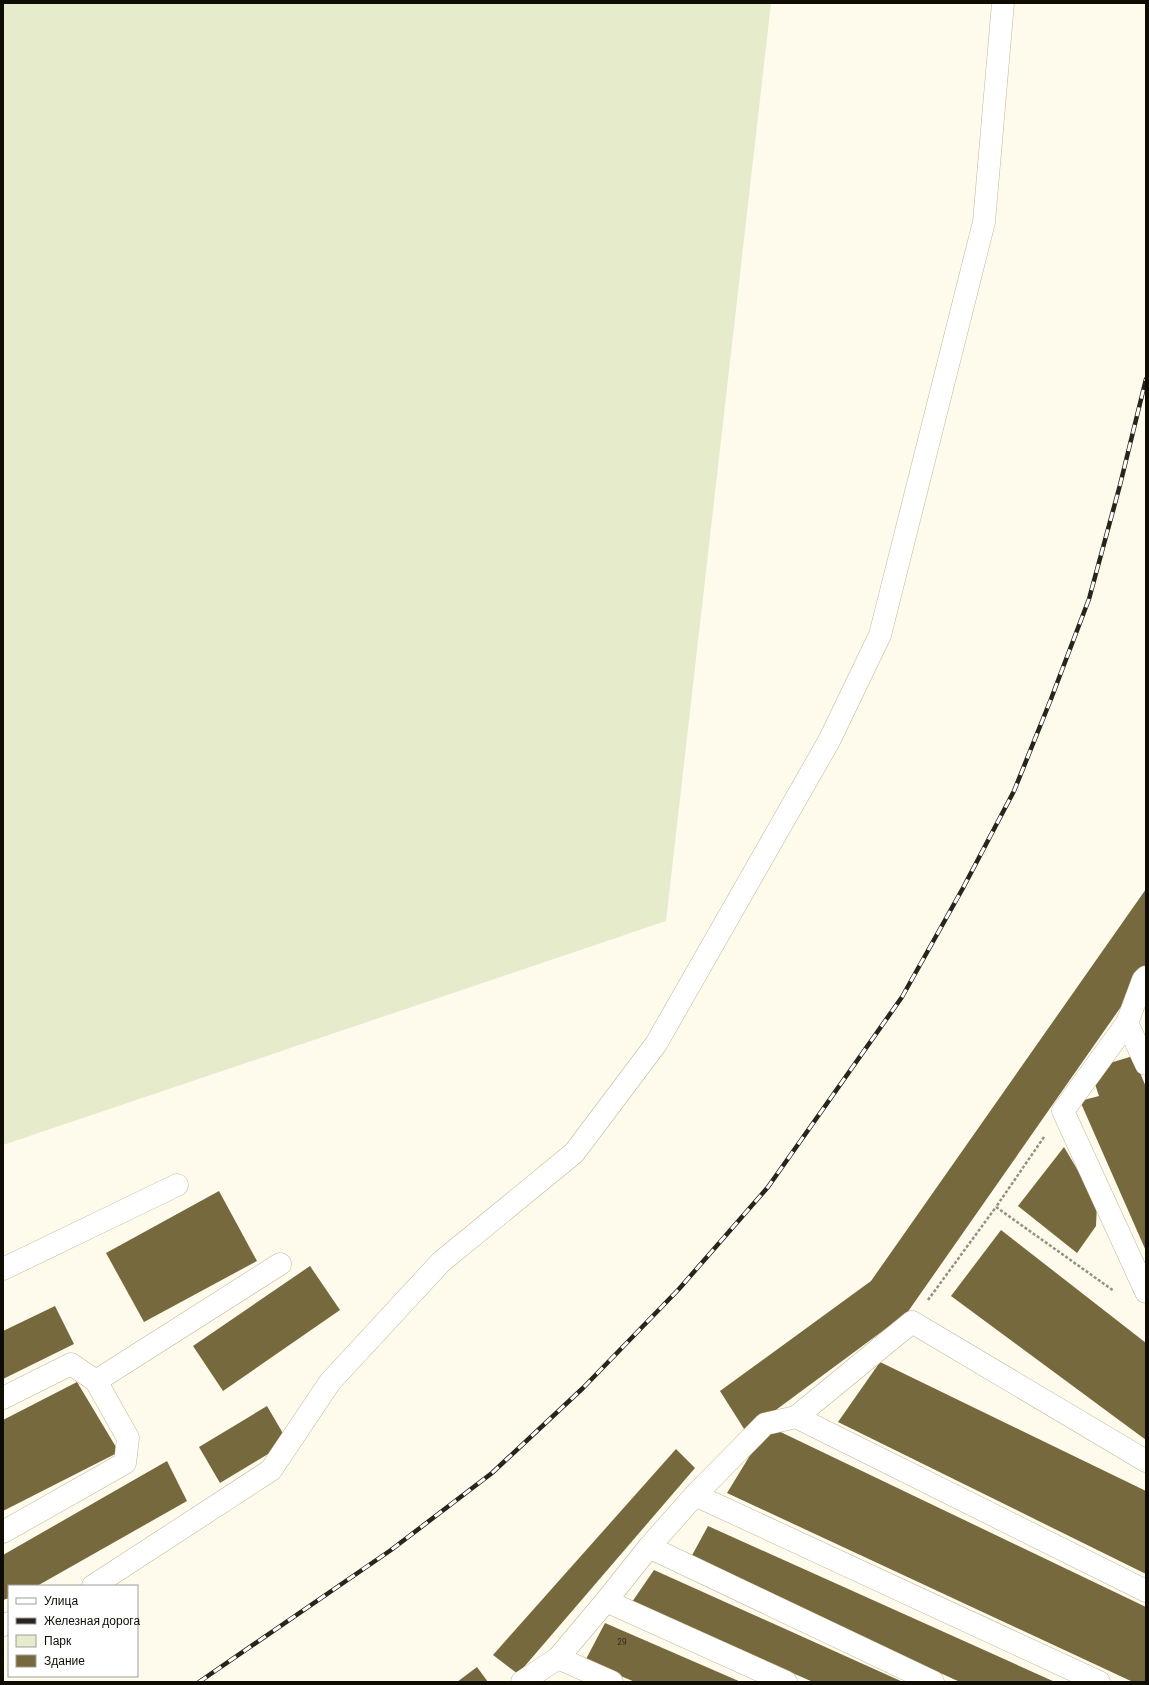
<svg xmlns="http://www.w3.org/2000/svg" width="1149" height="1685" viewBox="0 0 1149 1685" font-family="Barlow,sans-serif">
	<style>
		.green { fill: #e5ebcb }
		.building { fill: #77693e }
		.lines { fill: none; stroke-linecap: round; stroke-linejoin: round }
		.minor-casing { stroke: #c1b797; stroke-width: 23 }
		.path { stroke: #939084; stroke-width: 2.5; stroke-dasharray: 3 2; stroke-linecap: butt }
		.minor { stroke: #fff; stroke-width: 22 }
		.rail-casing { stroke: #28251c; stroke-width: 4.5 }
		.rail { stroke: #fff; stroke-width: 3; stroke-dasharray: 9; stroke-linecap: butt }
		.labels { text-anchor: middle; stroke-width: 4; stroke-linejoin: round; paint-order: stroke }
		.number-label { font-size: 9px; fill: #292312 }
	</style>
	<rect width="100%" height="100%" fill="#fefaec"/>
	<path class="green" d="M3 3H771L666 921 3 1145Z"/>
	<g class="building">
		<path d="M1146 889V971L907 1313 746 1432 720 1391 871 1281Z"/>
		<path d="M1133 1056 1146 1087V1251L1080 1101 1099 1096 1090 1069Z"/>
		<path d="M1064 1147 1097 1203 1096 1226 1077 1253 1018 1206Z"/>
		<path d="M219 1191 257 1261 144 1322 106 1253Z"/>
		<path d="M1001 1230 1146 1343V1440L951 1296Z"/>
		<path d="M310 1266 340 1310 223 1391 193 1346Z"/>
		<path d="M55 1306 74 1344 3 1379V1331Z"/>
		<path d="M880 1362 1146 1491V1574L838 1422Z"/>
		<path d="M77 1382 119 1452 3 1511V1420Z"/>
		<path d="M267 1406 288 1442 220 1483 199 1447Z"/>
		<path d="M768 1426 1146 1607V1682H1133L727 1493Z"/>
		<path d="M676 1449 695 1468 518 1674 493 1655Z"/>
		<path d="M167 1461 187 1501 37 1586H9V1598L3 1600V1555Z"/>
		<path d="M708 1526 1055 1682H960L690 1559Z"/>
		<path d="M654 1570 903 1682H813L632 1602Z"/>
		<path d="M605 1623 741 1682H635L585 1661Z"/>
		<path d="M477 1667 488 1682H457Z"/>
	</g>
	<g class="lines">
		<g class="minor-casing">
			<g id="minor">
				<path d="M1146 977 1143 980 1127 1023 1063 1111 1146 1292"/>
				<path d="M1127 1023 1146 1064"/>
				<path d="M3 1269 177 1185"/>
				<path d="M96 1381 280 1264"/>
				<path d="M3 1398 71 1364 96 1381 128 1438 125 1463 3 1532"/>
				<path d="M796 1417 1146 1591"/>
				<path d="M695 1495 1099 1682"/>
				<path d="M649 1547 933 1682"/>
				<path d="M93 1586 271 1470 330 1382 441 1262 574 1153 656 1044 829 741 880 635 984 222 1003 3"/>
				<path d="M606 1601 786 1682"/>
				<path d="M3 1625 9 1623"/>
				<path d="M558 1658 612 1682"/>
				<path d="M522 1682 558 1658 606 1601 649 1547 695 1495 765 1424 796 1417 912 1322 1146 1461"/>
			</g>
		</g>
		<g class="path">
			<path d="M1044 1137 996 1207 1114 1291"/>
			<path d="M928 1300 996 1207"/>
		</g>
		<use href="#minor" class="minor"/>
		<g class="rail-casing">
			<path id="rail" d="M199 1682 391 1550 492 1473 583 1388 679 1289 768 1187 902 997 963 888 1014 791 1051 699 1089 599 1120 485 1146 379"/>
		</g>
		<use href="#rail" class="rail"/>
	</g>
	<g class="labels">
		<g class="number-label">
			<text x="622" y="1645">29</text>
		</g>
	</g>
	<rect width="1149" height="1685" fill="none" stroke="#0f0c03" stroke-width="8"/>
	<rect x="8" y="1585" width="130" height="92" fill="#ffffff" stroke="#9f9e9a"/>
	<rect x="16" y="1598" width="20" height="6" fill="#ffffff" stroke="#9f9e9a"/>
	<text x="44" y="1605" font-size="12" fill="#0f0c03">Улица</text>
	<rect x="16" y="1618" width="20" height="6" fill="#28251c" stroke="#9f9e9a"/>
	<text x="44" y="1625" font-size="12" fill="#0f0c03">Железная дорога</text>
	<rect x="16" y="1635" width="20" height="12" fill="#e5ebcb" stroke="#9f9e9a"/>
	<text x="44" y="1645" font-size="12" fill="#0f0c03">Парк</text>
	<rect x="16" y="1655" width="20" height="12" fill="#77693e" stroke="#9f9e9a"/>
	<text x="44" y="1665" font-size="12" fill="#0f0c03">Здание</text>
</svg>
